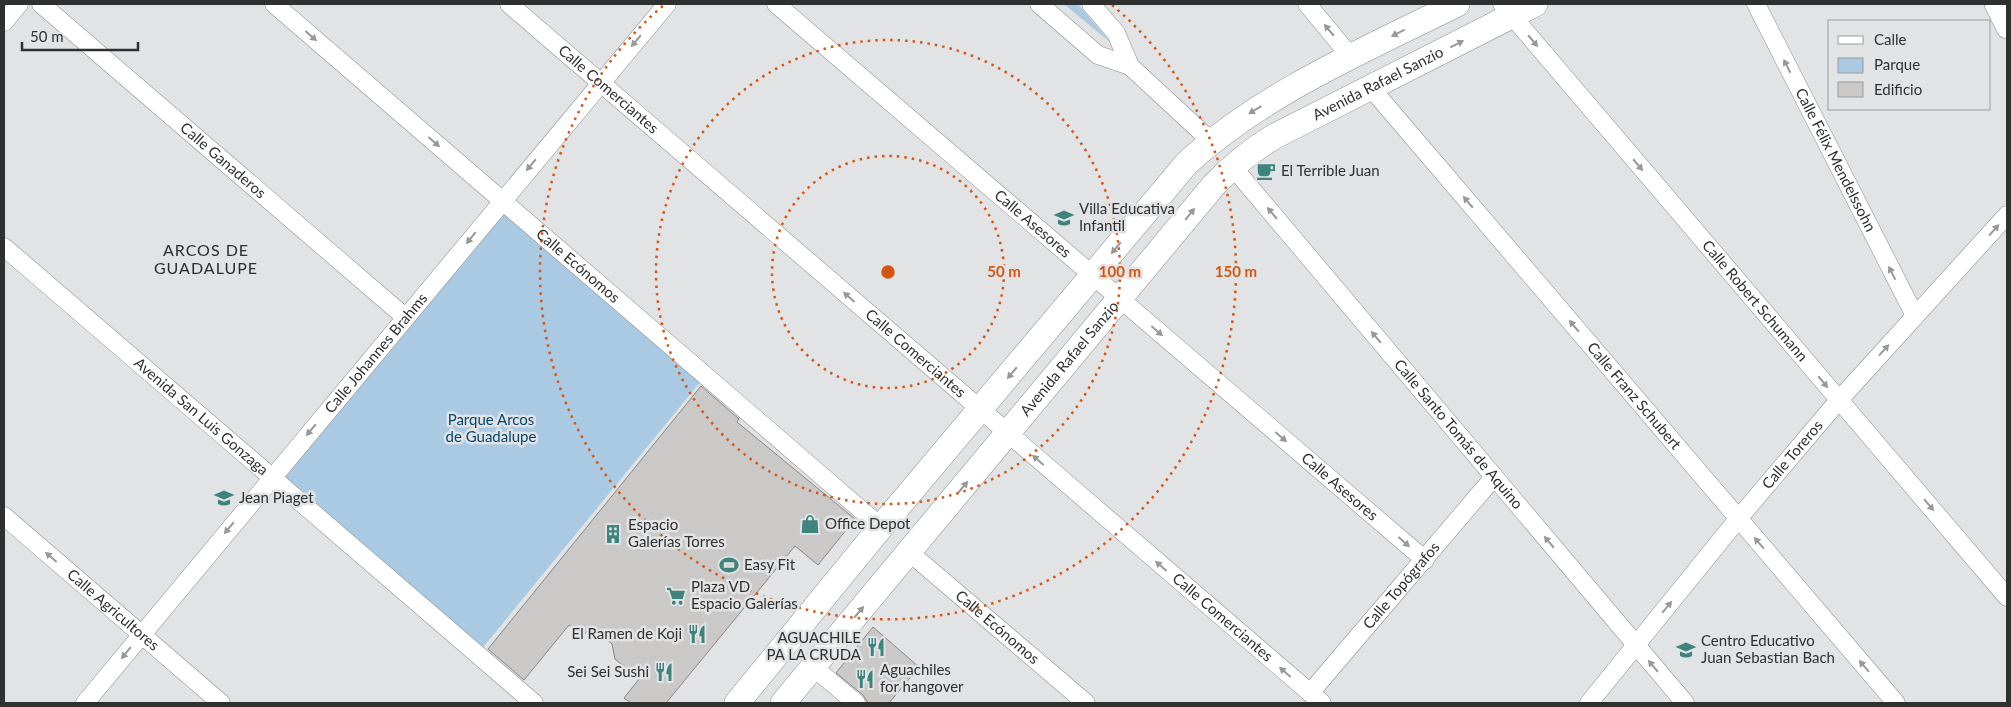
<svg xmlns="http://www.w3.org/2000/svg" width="2011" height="707" viewBox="0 0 2011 707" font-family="Lato,sans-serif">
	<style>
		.green { fill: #aac9e3 }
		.building { fill: #cbc9c8; stroke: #898786 }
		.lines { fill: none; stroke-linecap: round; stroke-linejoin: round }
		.minor-casing { stroke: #8a8c8d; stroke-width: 19 }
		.tertiary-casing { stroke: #8a8c8d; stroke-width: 22 }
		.secondary-casing { stroke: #8a8c8d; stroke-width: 26 }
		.minor { stroke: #fff; stroke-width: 18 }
		.tertiary { stroke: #fff; stroke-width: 21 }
		.secondary { stroke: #fff; stroke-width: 25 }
		.oneway { fill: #979898 }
		.ring { fill: none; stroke: #d65510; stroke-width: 2.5; stroke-dasharray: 2.5 5 }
		.labels { text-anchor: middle; stroke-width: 5; stroke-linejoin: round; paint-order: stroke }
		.street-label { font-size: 15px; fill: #2f3030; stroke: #e2e3e5 }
		.poi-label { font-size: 15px; fill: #2f3030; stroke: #e2e3e5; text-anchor: start }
		.park-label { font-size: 15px; fill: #044771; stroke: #e2e3e5 }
		.neighbourhood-label { font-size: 16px; letter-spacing: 1px; fill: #2c2d2e; stroke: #e2e3e5 }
		.centre { fill: #d65510; stroke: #e2e3e5; stroke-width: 2.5 }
		.ring-label { font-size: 15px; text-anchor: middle; font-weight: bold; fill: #d65510; stroke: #e2e3e5; stroke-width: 5; stroke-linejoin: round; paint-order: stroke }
	</style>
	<rect width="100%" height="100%" fill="#e2e3e5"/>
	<g class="green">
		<path d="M1064 4H1078L1111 43Z"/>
		<path d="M503 206 702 380 480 651 281 478Z"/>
	</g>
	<g class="building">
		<path d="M701 386 739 419 737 422 855 519 818 565 795 546 666 703H631L624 698 639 679 615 659 612 644 591 626 583 636 569 625 524 680 488 649Z"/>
		<path d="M873 627 919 667 889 703H868L863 695 836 673Z"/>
	</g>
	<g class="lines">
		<g class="minor-casing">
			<g id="minor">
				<path id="s1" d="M41 4 405 317"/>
				<path id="s2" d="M274 4 881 527"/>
				<path id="s3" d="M509 4 1322 703"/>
				<path id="s4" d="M776 4 1425 560"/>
				<path d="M1039 4 1098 55 1130 66"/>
				<path d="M1091 4 1116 33 1130 66 1211 141"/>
				<path d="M1307 4 1351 57"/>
				<path id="s5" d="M1502 4 2007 597"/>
				<path id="s6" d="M1756 4 1915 316"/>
				<path d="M4 22 19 4"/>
				<path id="s7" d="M1371 88 1896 703"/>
				<path id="s8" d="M1232 166 1685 703"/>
				<path id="s9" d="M4 247 534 703"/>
				<path id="s10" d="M4 516 221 703"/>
				<path id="s11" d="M909 552 1086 703"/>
				<path d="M813 667 856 703"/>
				<path id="s12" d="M1310 693 1494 477"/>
				<path id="s13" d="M85 703 667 4"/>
				<path id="s14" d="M1589 703 1738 519 1839 400 2007 215"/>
			</g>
		</g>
		<g class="tertiary-casing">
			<path id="tertiary" d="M1995 4 2007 28"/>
		</g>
		<g class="secondary-casing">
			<g id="secondary">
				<path d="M737 703 881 527 1187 163C1265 92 1365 50 1457 4"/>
				<path id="s15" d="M783 703 1214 185C1233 165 1252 150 1275 136L1535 4"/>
			</g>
		</g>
		<use href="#minor" class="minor"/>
		<use href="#tertiary" class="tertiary"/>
		<use href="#secondary" class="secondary"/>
	</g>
	<defs><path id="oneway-solid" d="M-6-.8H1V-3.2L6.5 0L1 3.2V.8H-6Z" transform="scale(1.25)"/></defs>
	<g class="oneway">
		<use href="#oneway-solid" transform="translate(1329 30) rotate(-130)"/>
		<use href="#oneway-solid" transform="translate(1398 33) rotate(153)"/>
		<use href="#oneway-solid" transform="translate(311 36) rotate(41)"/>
		<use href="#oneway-solid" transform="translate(636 41) rotate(130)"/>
		<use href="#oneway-solid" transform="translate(1533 41) rotate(50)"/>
		<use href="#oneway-solid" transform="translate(1457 44) rotate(-27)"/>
		<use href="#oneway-solid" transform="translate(1787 66) rotate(-117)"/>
		<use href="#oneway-solid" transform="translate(1255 110) rotate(149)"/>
		<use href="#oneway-solid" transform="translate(434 142) rotate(41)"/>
		<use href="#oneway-solid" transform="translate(531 165) rotate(130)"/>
		<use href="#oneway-solid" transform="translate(1638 165) rotate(50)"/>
		<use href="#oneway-solid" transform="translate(1468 202) rotate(-130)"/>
		<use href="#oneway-solid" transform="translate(1272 213) rotate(-130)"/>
		<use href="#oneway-solid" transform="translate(1190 214) rotate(-51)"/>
		<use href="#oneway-solid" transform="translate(1994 230) rotate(-48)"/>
		<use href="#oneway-solid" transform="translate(471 238) rotate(129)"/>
		<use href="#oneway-solid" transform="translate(1116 248) rotate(130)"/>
		<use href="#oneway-solid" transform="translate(1892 273) rotate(-117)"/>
		<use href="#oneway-solid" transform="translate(849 297) rotate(-139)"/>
		<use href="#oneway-solid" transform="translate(1574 326) rotate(-130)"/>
		<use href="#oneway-solid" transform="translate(1157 331) rotate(41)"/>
		<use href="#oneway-solid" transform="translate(1376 337) rotate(-130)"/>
		<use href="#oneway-solid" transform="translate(1884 350) rotate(-48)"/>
		<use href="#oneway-solid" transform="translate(1012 373) rotate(130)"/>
		<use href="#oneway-solid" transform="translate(1823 382) rotate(50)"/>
		<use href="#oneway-solid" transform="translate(311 430) rotate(130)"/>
		<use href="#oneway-solid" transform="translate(1281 437) rotate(41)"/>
		<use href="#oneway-solid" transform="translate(1038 460) rotate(-139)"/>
		<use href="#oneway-solid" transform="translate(963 487) rotate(-50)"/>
		<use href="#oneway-solid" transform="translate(1929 505) rotate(50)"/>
		<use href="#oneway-solid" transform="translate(229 528) rotate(130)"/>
		<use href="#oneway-solid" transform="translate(1404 542) rotate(41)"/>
		<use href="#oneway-solid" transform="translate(1549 542) rotate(-130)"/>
		<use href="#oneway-solid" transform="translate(1759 543) rotate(-131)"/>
		<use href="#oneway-solid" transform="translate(51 557) rotate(-139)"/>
		<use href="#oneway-solid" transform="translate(1161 566) rotate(-139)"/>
		<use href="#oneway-solid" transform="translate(1667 607) rotate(-51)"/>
		<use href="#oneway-solid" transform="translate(859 612) rotate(-50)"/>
		<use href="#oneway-solid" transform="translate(126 653) rotate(129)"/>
		<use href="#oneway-solid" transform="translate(1653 666) rotate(-130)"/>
		<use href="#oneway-solid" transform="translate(1864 666) rotate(-131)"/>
		<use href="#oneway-solid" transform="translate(1285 672) rotate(-139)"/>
	</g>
	<g class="ring">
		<circle cx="888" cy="272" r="116"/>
		<circle cx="888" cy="272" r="232"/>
		<path d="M1112 5A348 348 0 1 1 664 5"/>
	</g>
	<defs>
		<g id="cafe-bare" transform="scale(1.5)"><path d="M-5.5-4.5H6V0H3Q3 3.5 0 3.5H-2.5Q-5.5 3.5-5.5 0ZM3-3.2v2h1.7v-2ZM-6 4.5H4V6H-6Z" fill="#3d847d" stroke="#e2e3e5" stroke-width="2.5" paint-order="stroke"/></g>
		<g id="school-bare" transform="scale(1.5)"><path d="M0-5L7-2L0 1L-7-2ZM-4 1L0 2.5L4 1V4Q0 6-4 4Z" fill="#3d847d" stroke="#e2e3e5" stroke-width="2.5" paint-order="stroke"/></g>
		<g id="shop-bare" transform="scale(1.5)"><path d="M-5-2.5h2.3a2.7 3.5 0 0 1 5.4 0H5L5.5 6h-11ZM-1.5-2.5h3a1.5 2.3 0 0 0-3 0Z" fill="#3d847d" stroke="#e2e3e5" stroke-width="2.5" paint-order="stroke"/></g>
		<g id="building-bare" transform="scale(1.5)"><path d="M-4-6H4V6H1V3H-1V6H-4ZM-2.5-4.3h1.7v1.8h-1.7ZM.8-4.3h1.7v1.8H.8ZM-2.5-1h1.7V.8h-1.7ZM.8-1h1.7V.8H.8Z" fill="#3d847d" stroke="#e2e3e5" stroke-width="2.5" paint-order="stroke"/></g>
		<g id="stadium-bare" transform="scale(1.5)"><path d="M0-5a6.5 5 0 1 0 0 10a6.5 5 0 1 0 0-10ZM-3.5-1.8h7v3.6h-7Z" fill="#3d847d" stroke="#e2e3e5" stroke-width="2.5" paint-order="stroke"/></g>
		<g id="supermarket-bare" transform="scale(1.5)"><path d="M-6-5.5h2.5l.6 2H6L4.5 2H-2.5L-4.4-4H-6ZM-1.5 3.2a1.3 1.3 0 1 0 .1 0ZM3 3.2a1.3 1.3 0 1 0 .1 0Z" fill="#3d847d" stroke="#e2e3e5" stroke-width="2.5" paint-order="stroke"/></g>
		<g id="restaurant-bare" transform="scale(1.5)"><path d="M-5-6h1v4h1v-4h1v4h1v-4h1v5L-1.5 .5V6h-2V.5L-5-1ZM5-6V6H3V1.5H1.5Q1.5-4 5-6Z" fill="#3d847d" stroke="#e2e3e5" stroke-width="2.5" paint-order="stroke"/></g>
	</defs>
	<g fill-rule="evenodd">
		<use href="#cafe-bare" x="1266" y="171"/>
		<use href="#school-bare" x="1064" y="218"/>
		<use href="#school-bare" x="224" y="498"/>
		<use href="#shop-bare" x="810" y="524"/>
		<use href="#building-bare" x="613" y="534"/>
		<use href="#stadium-bare" x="729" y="565"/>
		<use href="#supermarket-bare" x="676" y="596"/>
		<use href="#restaurant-bare" x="697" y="634"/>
		<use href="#restaurant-bare" x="876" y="647"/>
		<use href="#school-bare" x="1686" y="650"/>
		<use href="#restaurant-bare" x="664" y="672"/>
		<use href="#restaurant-bare" x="865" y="679"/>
	</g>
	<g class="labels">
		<g class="street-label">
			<text dy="5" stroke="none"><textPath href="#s15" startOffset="868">Avenida Rafael Sanzio</textPath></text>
			<text dy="5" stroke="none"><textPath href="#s3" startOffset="131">Calle Comerciantes</textPath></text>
			<text dy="5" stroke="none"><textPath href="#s6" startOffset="175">Calle Félix Mendelssohn</textPath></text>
			<text dy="5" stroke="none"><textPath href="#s1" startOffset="240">Calle Ganaderos</textPath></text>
			<text dy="5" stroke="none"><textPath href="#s4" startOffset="338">Calle Asesores</textPath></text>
			<text dy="5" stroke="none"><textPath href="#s2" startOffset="401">Calle Ecónomos</textPath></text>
			<text dy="5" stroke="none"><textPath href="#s5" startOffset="390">Calle Robert Schumann</textPath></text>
			<text dy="5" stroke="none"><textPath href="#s13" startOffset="455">Calle Johannes Brahms</textPath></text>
			<text dy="5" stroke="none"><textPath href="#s3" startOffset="536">Calle Comerciantes</textPath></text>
			<text dy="5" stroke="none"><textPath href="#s15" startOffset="448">Avenida Rafael Sanzio</textPath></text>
			<text dy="5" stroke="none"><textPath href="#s7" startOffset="405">Calle Franz Schubert</textPath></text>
			<text dy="5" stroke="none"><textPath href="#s9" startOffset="260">Avenida San Luis Gonzaga</textPath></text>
			<text dy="5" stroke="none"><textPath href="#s8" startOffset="351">Calle Santo Tomás de Aquino</textPath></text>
			<text dy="5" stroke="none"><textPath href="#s14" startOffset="321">Calle Toreros</textPath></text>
			<text dy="5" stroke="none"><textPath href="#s4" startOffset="742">Calle Asesores</textPath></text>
			<text dy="5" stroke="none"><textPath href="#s12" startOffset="141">Calle Topógrafos</textPath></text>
			<text dy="5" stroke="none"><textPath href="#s10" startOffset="144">Calle Agricultores</textPath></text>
			<text dy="5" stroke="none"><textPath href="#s3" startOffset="941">Calle Comerciantes</textPath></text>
			<text dy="5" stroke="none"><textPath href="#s11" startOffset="116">Calle Ecónomos</textPath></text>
		</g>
		<g class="poi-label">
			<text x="1281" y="176">El Terrible Juan</text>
			<text x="1079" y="214">Villa Educativa<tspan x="1079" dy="17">Infantil</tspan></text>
			<text x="239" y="503">Jean Piaget</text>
			<text x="825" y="529">Office Depot</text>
			<text x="628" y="530">Espacio<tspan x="628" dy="17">Galerías Torres</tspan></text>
			<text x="744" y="570">Easy Fit</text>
			<text x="691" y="592">Plaza VD<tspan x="691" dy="17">Espacio Galerías</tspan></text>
			<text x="682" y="639" text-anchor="end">El Ramen de Koji</text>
			<text x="861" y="643" text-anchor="end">AGUACHILE<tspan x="861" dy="17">PA LA CRUDA</tspan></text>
			<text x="1701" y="646">Centro Educativo<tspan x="1701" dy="17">Juan Sebastian Bach</tspan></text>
			<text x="880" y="675">Aguachiles<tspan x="880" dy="17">for hangover</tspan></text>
			<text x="649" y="677" text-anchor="end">Sei Sei Sushi</text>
		</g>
		<g class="park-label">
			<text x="491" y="425">Parque Arcos<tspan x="491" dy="17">de Guadalupe</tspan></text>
		</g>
		<g class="neighbourhood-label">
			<text x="206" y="256">ARCOS DE<tspan x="206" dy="18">GUADALUPE</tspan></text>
		</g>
	</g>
	<circle cx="888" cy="272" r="8" class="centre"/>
	<g class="ring-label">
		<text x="1004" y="277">50 m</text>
		<text x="1120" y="277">100 m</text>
		<text x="1236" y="277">150 m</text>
	</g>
	<rect width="2011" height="707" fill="none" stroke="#2f3030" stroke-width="10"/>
	<rect x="1828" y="20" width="162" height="90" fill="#e2e3e5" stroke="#9a9b9d"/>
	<rect x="1838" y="36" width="25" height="8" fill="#ffffff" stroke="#9a9b9d"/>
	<text x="1874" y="45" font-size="15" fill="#2f3030">Calle</text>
	<rect x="1838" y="58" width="25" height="15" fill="#aac9e3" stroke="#9a9b9d"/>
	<text x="1874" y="70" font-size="15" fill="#2f3030">Parque</text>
	<rect x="1838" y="82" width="25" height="15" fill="#cbc9c8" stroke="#9a9b9d"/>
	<text x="1874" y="95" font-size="15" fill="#2f3030">Edificio</text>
	<path d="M22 42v8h116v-8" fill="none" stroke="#2f3030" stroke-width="2.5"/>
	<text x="30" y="42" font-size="15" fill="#2f3030" stroke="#e2e3e5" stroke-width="4" paint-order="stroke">50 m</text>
</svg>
